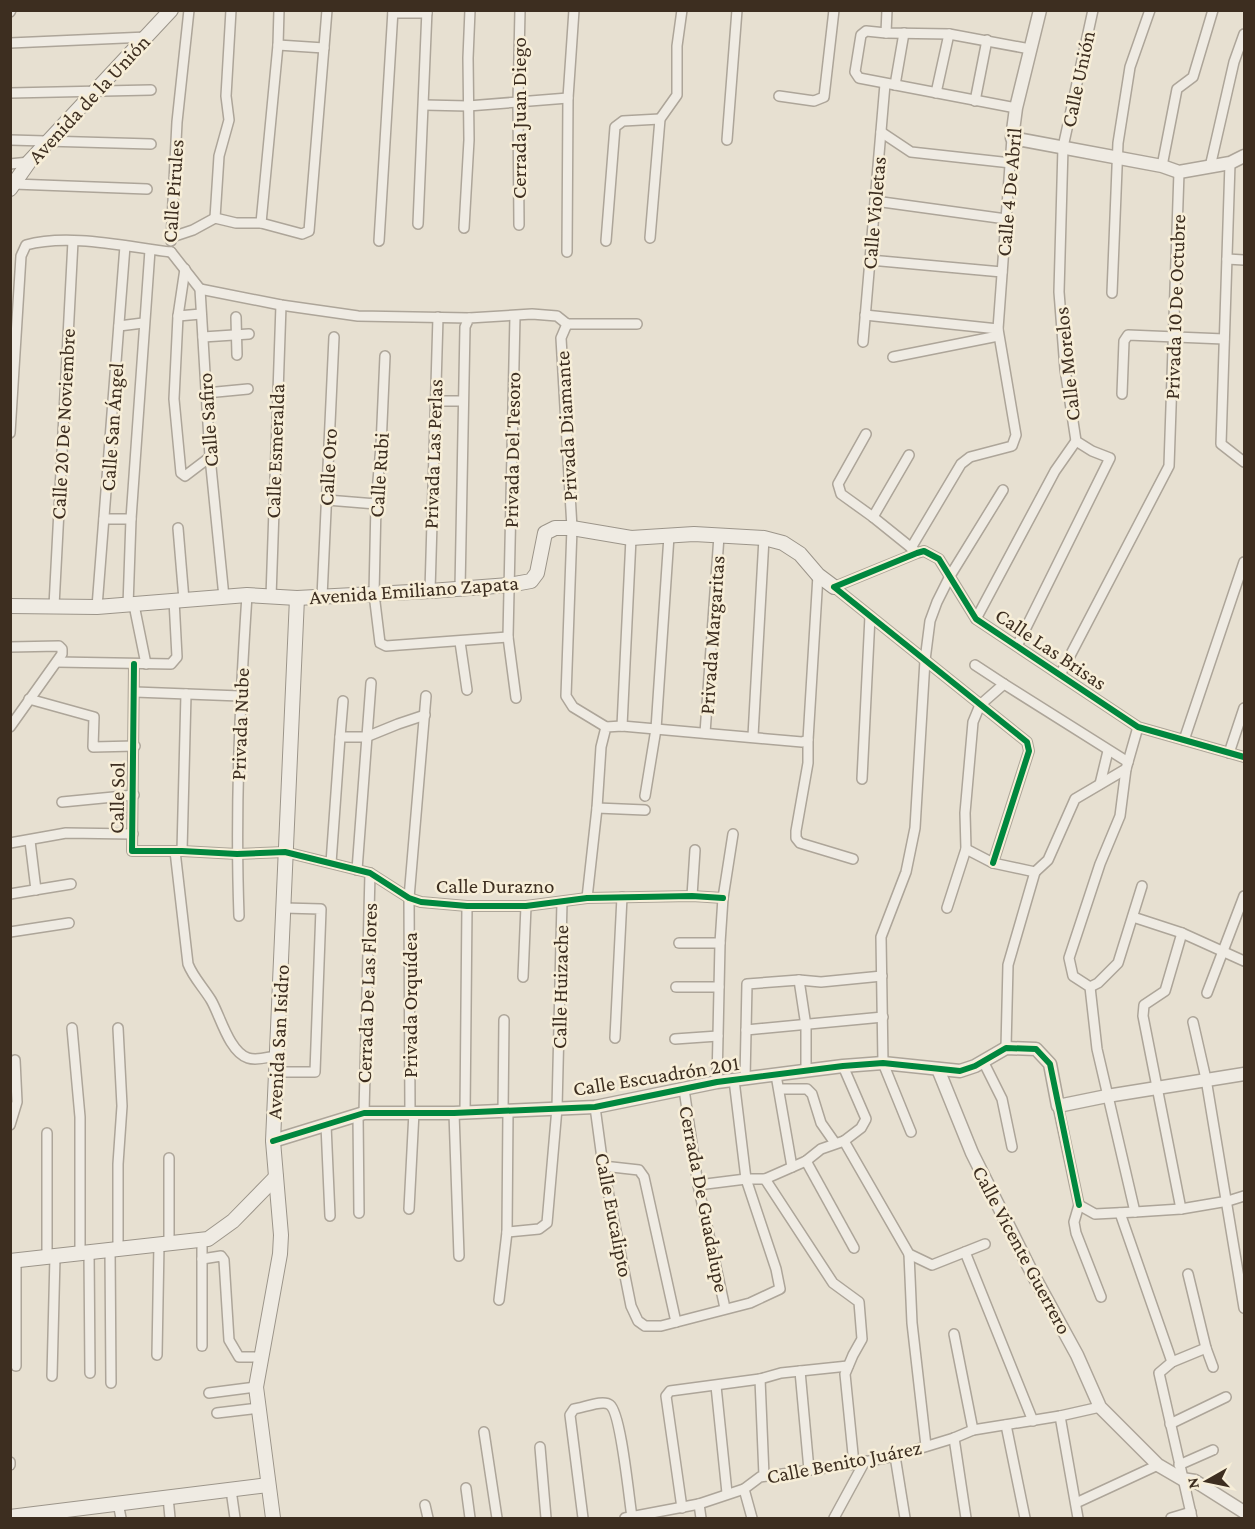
<svg xmlns="http://www.w3.org/2000/svg" width="1255" height="1529" viewBox="0 0 1255 1529" font-family="'Crimson Pro',serif">
	<style>
		.lines { fill: none; stroke-linecap: round; stroke-linejoin: round }
		.minor-casing { stroke: #ada599; stroke-width: 12 }
		.tertiary-casing { stroke: #ada599; stroke-width: 15 }
		.secondary-casing { stroke: #9c958a; stroke-width: 16 }
		.minor { stroke: #efebe3; stroke-width: 9 }
		.tertiary { stroke: #efebe3; stroke-width: 12 }
		.secondary { stroke: #efebe3; stroke-width: 14 }
		.cycleway-casing { stroke: #f7eed8; stroke-width: 10 }
		.cycleway { stroke: #00873e; stroke-width: 6 }
		.labels { text-anchor: middle; stroke-width: 5; stroke-linejoin: round; paint-order: stroke }
		.street-label { font-size: 21px; fill: #3d2e20; stroke: #f7eed8 }
	</style>
	<rect width="100%" height="100%" fill="#e7e0d1"/>
	<g class="lines">
		<g class="minor-casing">
			<g id="minor">
				<path d="M10 12 11 10"/>
				<path d="M393 13H427"/>
				<path d="M886 33 887 10"/>
				<path d="M10 43 147 37"/>
				<path d="M278 45 324 48"/>
				<path d="M895 85 904 33"/>
				<path d="M10 93 151 90"/>
				<path d="M936 93 949 34"/>
				<path d="M779 96 814 101 824 97 834 10"/>
				<path d="M975 101 987 40"/>
				<path d="M424 105 468 106 568 98"/>
				<path d="M1016 108 859 78 855 72 861 35 866 31 886 33 949 34 1030 49"/>
				<path d="M881 132 911 152 1011 163"/>
				<path d="M10 140 151 144"/>
				<path d="M727 140 737 10"/>
				<path d="M1230 163 1221 444 1244 462"/>
				<path d="M10 164 29 162"/>
				<path d="M1162 166 1177 89 1193 77 1213 10"/>
				<path d="M1210 167 1234 62 1244 34"/>
				<path d="M14 184 147 189"/>
				<path d="M875 201 1006 219"/>
				<path d="M215 218 219 156 229 120 226 96 231 10"/>
				<path d="M261 223 278 45 279 10"/>
				<path d="M418 224 427 10"/>
				<path d="M519 225 518 103 520 10"/>
				<path d="M464 228 469 140 468 58 470 10"/>
				<path d="M172 237 193 230 215 218 236 223H261L302 234 309 231 327 10"/>
				<path d="M650 238 660 119 677 95V46L682 10"/>
				<path d="M171 241 177 122 189 10"/>
				<path d="M379 241 393 10"/>
				<path d="M606 241 615 127 623 121 660 119"/>
				<path d="M171 252 200 289 210 457 224 597"/>
				<path d="M567 252 568 98 574 10"/>
				<path d="M1227 259 1244 260"/>
				<path d="M870 260 1002 272"/>
				<path d="M185 269 178 316 174 399 181 473 185 476 210 457"/>
				<path d="M200 289 281 305 358 316 469 318"/>
				<path d="M1112 293 1118 143 1130 67 1150 10"/>
				<path d="M865 315 998 329"/>
				<path d="M178 316 201 314"/>
				<path d="M515 316 508 637 516 698"/>
				<path d="M236 317 237 355"/>
				<path d="M567 324 561 338 572 528 566 696 573 707 606 727"/>
				<path d="M567 324H637"/>
				<path d="M119 326 143 323"/>
				<path d="M203 337 249 334"/>
				<path d="M863 342 885 84"/>
				<path d="M385 356 381 446 376 504 374 594 380 643 386 646 508 637"/>
				<path d="M893 357 998 336"/>
				<path d="M206 393 248 389"/>
				<path d="M1122 394 1124 341 1128 335 1224 339"/>
				<path d="M435 401H462"/>
				<path d="M10 433 21 256 26 245C69 233 127 247 171 252"/>
				<path d="M866 434 838 484 841 494 873 517 914 550"/>
				<path d="M327 500 376 504"/>
				<path d="M873 517 909 455"/>
				<path d="M104 519H131"/>
				<path d="M178 528 184 600"/>
				<path d="M911 548 961 464 970 457 1012 446 1016 435 998 329 1012 138"/>
				<path d="M460 589 465 327 469 318 532 314 557 316 567 324"/>
				<path d="M430 591 438 317"/>
				<path d="M271 597 281 305"/>
				<path d="M322 597 334 337"/>
				<path d="M134 605 146 664"/>
				<path d="M54 606 73 241"/>
				<path d="M128 606 131 519 150 250"/>
				<path d="M97 607 125 246"/>
				<path d="M976 619 1055 471 1076 441"/>
				<path d="M460 642 467 690"/>
				<path d="M1017 646 1110 458 1092 451 1076 441 1065 369 1059 292 1063 147 1093 10"/>
				<path d="M10 647 59 646 62 649V654L10 727"/>
				<path d="M57 662 171 664 177 657 174 600"/>
				<path d="M134 664 132 851H182L237 854 285 852 370 873 409 898 421 902 467 906H526L587 898 692 896 723 898"/>
				<path d="M975 665 1004 684"/>
				<path d="M1060 675 1169 466 1179 172"/>
				<path d="M135 692 240 696"/>
				<path d="M29 699 94 717 93 747 135 746"/>
				<path d="M622 726 631 538"/>
				<path d="M705 733 719 536"/>
				<path d="M753 736 764 538"/>
				<path d="M340 737 343 701"/>
				<path d="M808 740V763L796 831V838L800 843 853 859"/>
				<path d="M1184 740 1244 562"/>
				<path d="M1229 753 1244 708"/>
				<path d="M1126 769 1120 816 1100 864 1069 958 1073 976 1090 987 1097 1049 1135 1212"/>
				<path d="M862 779 870 616"/>
				<path d="M1100 784 1108 751"/>
				<path d="M645 796 656 729 669 536"/>
				<path d="M62 802 134 795"/>
				<path d="M597 808 645 810"/>
				<path d="M30 841 36 890"/>
				<path d="M10 843 66 833 133 834"/>
				<path d="M966 849 993 863 1035 872"/>
				<path d="M175 851 188 964C193 977 203 987 211 1000 220 1015 229 1052 248 1058 257 1061 268 1057 276 1056"/>
				<path d="M182 851 186 694"/>
				<path d="M331 863 340 737H366L398 724 425 715"/>
				<path d="M993 863 1029 751 1027 742 834 587 917 553 924 551 939 559 976 619 1138 727 1244 757"/>
				<path d="M357 870 371 683"/>
				<path d="M1035 872 1048 860 1075 799 1126 769 1138 727"/>
				<path d="M10 894 71 884"/>
				<path d="M692 896 695 850"/>
				<path d="M587 898 597 808 601 747 606 727 622 726 802 742 808 740 818 575"/>
				<path d="M947 908 966 849 965 813 973 722 980 705 1004 684 1128 762"/>
				<path d="M239 916C235 809 240 702 247 595"/>
				<path d="M1133 917 1182 933 1244 961"/>
				<path d="M10 932 69 923"/>
				<path d="M679 943H720"/>
				<path d="M523 977 526 906"/>
				<path d="M799 980 806 1026V1071"/>
				<path d="M676 987H719"/>
				<path d="M1090 987 1098 983 1118 963 1142 886"/>
				<path d="M1207 993 1244 896"/>
				<path d="M1193 1022 1206 1079 1244 1308"/>
				<path d="M72 1028 80 1117V1254"/>
				<path d="M746 1030 883 1017"/>
				<path d="M615 1038 622 897"/>
				<path d="M675 1039 718 1036"/>
				<path d="M1006 1048 1008 965 1035 872"/>
				<path d="M983 1061 1002 1099 1012 1147"/>
				<path d="M843 1066 866 1119 861 1128 844 1141"/>
				<path d="M276 1072H315L321 909 284 908"/>
				<path d="M776 1075 792 1167"/>
				<path d="M745 1079 747 984 799 980 821 982 882 976"/>
				<path d="M717 1082 720 943 723 898 733 834"/>
				<path d="M684 1089 698 1185 725 1308"/>
				<path d="M780 1089H807L812 1094 821 1123 835 1143"/>
				<path d="M1058 1106 1079 1205"/>
				<path d="M595 1107 603 1166 631 1306 638 1321 645 1326H661L750 1303 780 1289 776 1269 746 1179 734 1080"/>
				<path d="M410 1112 409 898 426 696"/>
				<path d="M503 1112 504 1020"/>
				<path d="M364 1113 370 873"/>
				<path d="M454 1113 459 1256"/>
				<path d="M465 1113 467 906"/>
				<path d="M358 1115 359 1213"/>
				<path d="M10 1125 17 1102 15 1060"/>
				<path d="M326 1125 330 1216"/>
				<path d="M911 1132 883 1063 881 937 906 872 915 828 925 660 930 621 937 602 950 576 1003 490"/>
				<path d="M169 1158V1244"/>
				<path d="M806 1161 854 1248"/>
				<path d="M603 1166 639 1170 644 1177 676 1322"/>
				<path d="M765 1179 833 1283 859 1302 862 1339 853 1355 845 1374 854 1464"/>
				<path d="M698 1185 746 1179H765L806 1161 821 1149 844 1141 909 1254 932 1265 985 1244"/>
				<path d="M1079 1205 1095 1214 1135 1212 1181 1209 1228 1201 1244 1196"/>
				<path d="M1079 1205 1074 1222 1076 1233 1101 1297"/>
				<path d="M409 1209 414 1112"/>
				<path d="M1181 1209 1143 1016 1144 1005 1165 991 1182 933"/>
				<path d="M1120 1213 1172 1362"/>
				<path d="M507 1232 539 1229 547 1223 557 1108 562 902"/>
				<path d="M202 1240V1346"/>
				<path d="M118 1248V1164L122 1106 118 1028"/>
				<path d="M110 1249 111 1383"/>
				<path d="M89 1252 90 1373"/>
				<path d="M965 1252 1033 1421"/>
				<path d="M909 1254 912 1323 926 1446"/>
				<path d="M47 1258V1133"/>
				<path d="M202 1259 221 1256 224 1260 229 1340 239 1357H262"/>
				<path d="M16 1261V1366"/>
				<path d="M1188 1274 1206 1348 1213 1367"/>
				<path d="M499 1300 507 1232 508 1111"/>
				<path d="M954 1334 973 1430"/>
				<path d="M157 1355 159 1244"/>
				<path d="M800 1371 809 1470"/>
				<path d="M52 1376 55 1257"/>
				<path d="M760 1379 764 1476"/>
				<path d="M716 1386 727 1493"/>
				<path d="M209 1393 256 1387"/>
				<path d="M217 1413 259 1408"/>
				<path d="M1060 1416 1078 1518"/>
				<path d="M1170 1424 1226 1397"/>
				<path d="M1006 1425 1025 1518"/>
				<path d="M484 1432 497 1518"/>
				<path d="M954 1438 966 1518"/>
				<path d="M540 1447 546 1518"/>
				<path d="M895 1456 905 1518"/>
				<path d="M10 1462V1465"/>
				<path d="M1179 1465 1213 1450"/>
				<path d="M466 1488 470 1518"/>
				<path d="M744 1489 752 1518"/>
				<path d="M231 1490 235 1518"/>
				<path d="M168 1497 170 1518"/>
				<path d="M118 1503 121 1518"/>
				<path d="M1076 1503 1158 1465"/>
				<path d="M699 1504 701 1518"/>
				<path d="M425 1505 428 1518"/>
				<path d="M682 1508 666 1396 670 1391 760 1379 781 1373 848 1366"/>
				<path d="M583 1518 570 1415 574 1409C583 1408 603 1399 610 1405 621 1413 629 1499 632 1517"/>
				<path d="M625 1518 699 1504 744 1489 760 1477 854 1464 895 1456 954 1438 973 1430 1060 1416 1100 1407"/>
				<path d="M834 1518 865 1461"/>
				<path d="M1171 1518 1191 1512"/>
				<path d="M1192 1518 1159 1373 1172 1362 1206 1348"/>
			</g>
		</g>
		<g class="tertiary-casing">
			<g id="tertiary">
				<path d="M1040 10 1016 108 1012 138 1162 166 1179 172 1230 163 1244 156"/>
				<path d="M938 1069 972 1153 1031 1271 1077 1355 1100 1407 1158 1465 1182 1479 1195 1481 1244 1512"/>
				<path d="M273 1141 364 1113H454L595 1107 717 1082 843 1066 883 1063 960 1071 975 1066 1006 1048 1036 1049 1050 1064 1058 1106 1107 1096 1244 1074"/>
			</g>
		</g>
		<g class="secondary-casing">
			<g id="secondary">
				<path d="M10 189 29 162 171 10"/>
				<path d="M10 606 97 607 247 595 297 598 430 591 509 585 531 581 537 573 545 533 555 528H572L631 538 694 534 764 538 783 543 800 554 818 575 834 587"/>
				<path d="M10 1261 208 1239 233 1221 276 1177"/>
				<path d="M10 1517 268 1485"/>
				<path d="M273 1518 256 1387 280 1254 281 1235 273 1141 297 598"/>
			</g>
		</g>
		<use href="#minor" class="minor"/>
		<use href="#tertiary" class="tertiary"/>
		<use href="#secondary" class="secondary"/>
		<g class="cycleway-casing">
			<g id="cycleway">
				<path d="M134 664 132 851H182L237 854 285 852 370 873 409 898 421 902 467 906H526L587 898 692 896 723 898"/>
				<path d="M993 863 1029 751 1027 742 834 587 917 553 924 551 939 559 976 619 1138 727 1244 757"/>
				<path d="M273 1141 364 1113H454L595 1107 717 1082 843 1066 883 1063 960 1071 975 1066 1006 1048 1036 1049 1050 1064 1079 1205"/>
			</g>
		</g>
		<use href="#cycleway" class="cycleway"/>
	</g>
	<g class="labels">
		<g class="street-label">
			<text transform="translate(1078 79) rotate(-78)" y="7">Calle Unión</text>
			<text transform="translate(89 99) rotate(-47)" y="7">Avenida de la Unión</text>
			<text transform="translate(519 118) rotate(-90)" y="7">Cerrada Juan Diego</text>
			<text transform="translate(173 191) rotate(-86)" y="7">Calle Pirules</text>
			<text transform="translate(1009 192) rotate(-85)" y="7">Calle 4 De Abril</text>
			<text transform="translate(874 213) rotate(-85)" y="7">Calle Violetas</text>
			<text transform="translate(1175 307) rotate(-88)" y="7">Privada 10 De Octubre</text>
			<text transform="translate(1067 364) rotate(-96)" y="7">Calle Morelos</text>
			<text transform="translate(208 420) rotate(-94)" y="7">Calle Safiro</text>
			<text transform="translate(63 424) rotate(-87)" y="7">Calle 20 De Noviembre</text>
			<text transform="translate(566 426) rotate(-93)" y="7">Privada Diamante</text>
			<text transform="translate(112 427) rotate(-86)" y="7">Calle San Ángel</text>
			<text transform="translate(512 450) rotate(-89)" y="7">Privada Del Tesoro</text>
			<text transform="translate(275 451) rotate(-88)" y="7">Calle Esmeralda</text>
			<text transform="translate(433 454) rotate(-88)" y="7">Privada Las Perlas</text>
			<text transform="translate(328 467) rotate(-87)" y="7">Calle Oro</text>
			<text transform="translate(379 475) rotate(-86)" y="7">Calle Rubi</text>
			<text transform="translate(414 590) rotate(-4)" y="7">Avenida Emiliano Zapata</text>
			<text transform="translate(712 635) rotate(-86)" y="7">Privada Margaritas</text>
			<text transform="translate(1051 649) rotate(34)" y="7">Calle Las Brisas</text>
			<text transform="translate(240 724) rotate(-88)" y="7">Privada Nube</text>
			<text transform="translate(117 798) rotate(-89)" y="7">Calle Sol</text>
			<text x="495" y="893">Calle Durazno</text>
			<text transform="translate(560 987) rotate(-89)" y="7">Calle Huizache</text>
			<text transform="translate(367 993) rotate(-88)" y="7">Cerrada De Las Flores</text>
			<text transform="translate(410 1005) rotate(-90)" y="7">Privada Orquídea</text>
			<text transform="translate(278 1042) rotate(-87)" y="7">Avenida San Isidro</text>
			<text transform="translate(656 1076) rotate(-9)" y="7">Calle Escuadrón 201</text>
			<text transform="translate(704 1199) rotate(79)" y="7">Cerrada De Guadalupe</text>
			<text transform="translate(614 1215) rotate(79)" y="7">Calle Eucalipto</text>
			<text transform="translate(1022 1250) rotate(62)" y="7">Calle Vicente Guerrero</text>
			<text transform="translate(844 1462) rotate(-11)" y="7">Calle Benito Juárez</text>
		</g>
	</g>
	<rect width="1255" height="1529" fill="none" stroke="#3d2e20" stroke-width="24"/>
	<g transform="translate(1207 1481) rotate(261)" stroke="#f7eed8" stroke-width="4.5" paint-order="stroke">
	<path d="M0-4.5L10 22L0 15L-10 22Z" fill="#3d2e20"/>
	<text y="-9" font-size="16" font-weight="bold" text-anchor="middle" fill="#3d2e20">N</text>
	</g>
</svg>
